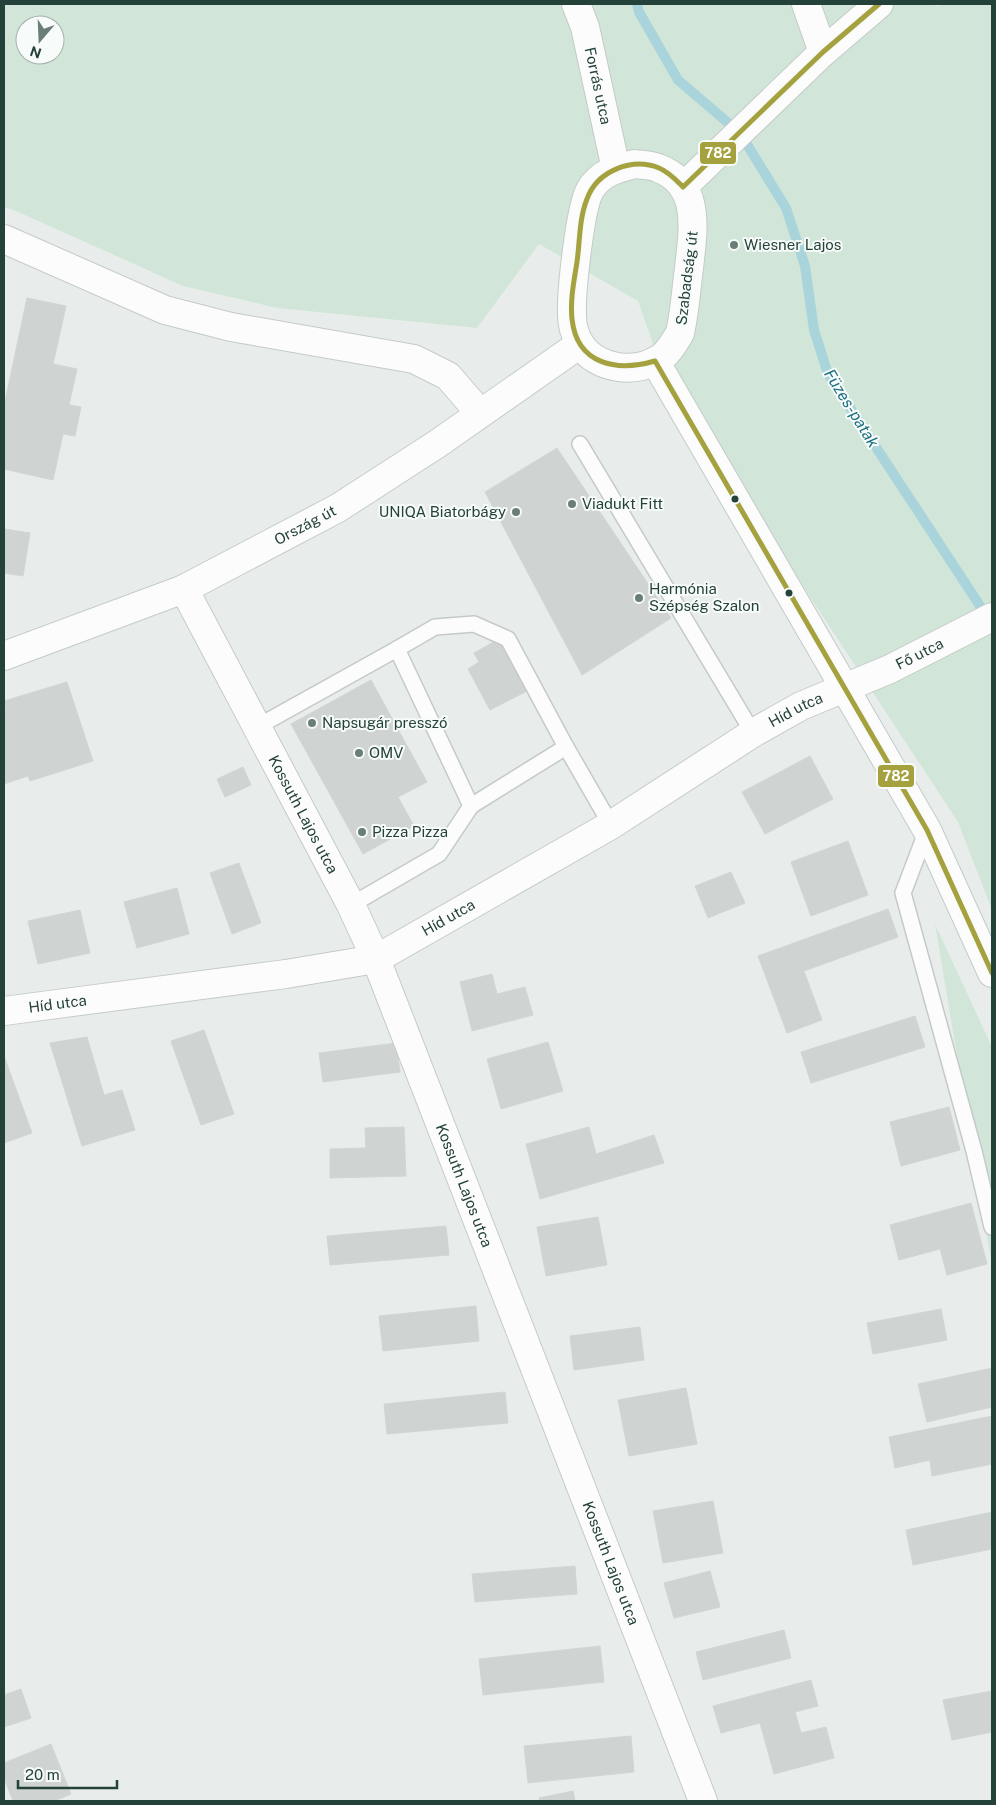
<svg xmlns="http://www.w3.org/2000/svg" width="996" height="1805" viewBox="0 0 996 1805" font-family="'Public Sans',sans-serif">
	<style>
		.green { fill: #d1e6d8; fill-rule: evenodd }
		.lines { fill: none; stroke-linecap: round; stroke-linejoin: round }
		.stream { stroke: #a9d4db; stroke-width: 10 }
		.building { fill: #cfd4d2; stroke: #d1d6d4 }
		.lane-casing { stroke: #c5cac8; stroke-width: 18 }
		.street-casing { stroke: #c5cac8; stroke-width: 30 }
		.secondary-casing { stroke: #c3cbc8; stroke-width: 30 }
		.lane { stroke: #fcfcfc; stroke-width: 15 }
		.street { stroke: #fcfcfc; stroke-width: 28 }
		.secondary { stroke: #fcfcfc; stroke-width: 28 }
		.bus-1-casing { stroke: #f7fbf9; stroke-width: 9 }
		.bus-1 { stroke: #a5a13f; stroke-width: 5 }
		.poi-dot { fill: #697e78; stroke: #f7fbf9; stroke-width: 2 }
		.bus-dot { fill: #24423a; stroke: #f7fbf9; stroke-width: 2 }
		.labels { text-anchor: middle; stroke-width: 4; stroke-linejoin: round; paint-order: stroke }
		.street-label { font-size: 15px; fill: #24423a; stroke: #f7fbf9 }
		.poi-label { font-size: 15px; fill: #24423a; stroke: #f7fbf9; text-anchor: start }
		.water-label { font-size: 16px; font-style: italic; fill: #1c6f80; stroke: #f7fbf9 }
		.line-badge { stroke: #f7fbf9; stroke-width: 2 }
		.badge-label { font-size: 14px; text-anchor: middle; font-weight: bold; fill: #fff }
	</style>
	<rect width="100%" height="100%" fill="#e8edeb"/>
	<g class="green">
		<path d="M4 4H934L936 6 944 4H992V910L958 822 664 375 638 301 539 244 477 328 277 308 183 286 16 211 4 207ZM25 25H55V55H25Z"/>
		<path d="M935 924 992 1047V1266Z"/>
	</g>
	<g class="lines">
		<path class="stream" d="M637 4 639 12 678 80 740 133 786 208 805 266 814 330 828 374 988 618"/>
	</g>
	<g class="building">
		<path d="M27 298 66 306 53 364 77 369 69 405 81 407 75 436 63 434 53 480 4 469V406Z"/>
		<path d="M557 448 671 618 582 675 485 492Z"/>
		<path d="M4 529 30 533 23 576 4 573Z"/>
		<path d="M501 638 529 690 490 710 468 669 479 662 474 653Z"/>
		<path d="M371 680 427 782 398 797 414 826 363 854 291 724Z"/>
		<path d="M67 682 93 761 30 781 28 776 4 784V709H6L4 701Z"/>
		<path d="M810 756 833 799 765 834 742 792Z"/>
		<path d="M243 767 251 785 225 797 217 779Z"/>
		<path d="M848 841 868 895 811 916 791 862Z"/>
		<path d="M239 863 261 923 232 934 210 873Z"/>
		<path d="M731 872 745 903 708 918 695 886Z"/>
		<path d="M177 888 189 934 137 948 124 902Z"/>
		<path d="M888 909 898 937 804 971 822 1020 787 1033 758 956Z"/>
		<path d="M80 910 90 953 38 964 28 921Z"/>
		<path d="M492 974 497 994 525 987 533 1015 472 1031 460 982Z"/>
		<path d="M915 1016 925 1047 811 1083 801 1052Z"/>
		<path d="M204 1030 234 1114 201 1125 171 1041Z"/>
		<path d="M87 1037 104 1095 122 1090 135 1130 82 1146 50 1043Z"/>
		<path d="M548 1042 563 1091 501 1109 487 1059Z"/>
		<path d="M396 1043 400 1072 323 1082 319 1053Z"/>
		<path d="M4 1056 32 1133 4 1143Z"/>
		<path d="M949 1107 960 1150 901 1166 890 1122Z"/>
		<path d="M404 1127 406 1176 330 1178V1149L366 1148 365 1128Z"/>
		<path d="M589 1127 596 1154 654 1135 664 1163 540 1199 526 1144Z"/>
		<path d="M971 1203 987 1264 947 1275 940 1249 899 1260 890 1225Z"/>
		<path d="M598 1217 607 1265 546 1276 537 1227Z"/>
		<path d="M446 1226 449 1255 330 1265 327 1236Z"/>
		<path d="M476 1306 479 1341 383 1351 379 1316Z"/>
		<path d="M941 1309 947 1340 873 1354 867 1323Z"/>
		<path d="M640 1327 644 1360 574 1370 570 1336Z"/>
		<path d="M992 1368V1407L927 1422 918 1384Z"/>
		<path d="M686 1388 697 1444 629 1456 618 1400Z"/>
		<path d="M505 1392 508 1423 387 1434 384 1404Z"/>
		<path d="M992 1416V1464L932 1476 930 1460 895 1468 889 1437Z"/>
		<path d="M713 1501 723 1553 663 1563 653 1511Z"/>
		<path d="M992 1512V1549L913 1565 906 1530Z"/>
		<path d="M575 1566 577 1594 475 1602 472 1574Z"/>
		<path d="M710 1571 720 1607 674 1618 664 1583Z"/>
		<path d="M784 1630 791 1658 703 1680 696 1652Z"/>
		<path d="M600 1646 604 1682 483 1695 479 1659Z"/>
		<path d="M811 1680 818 1706 795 1712 801 1733 826 1727 834 1758 774 1774 760 1723 721 1733 713 1706Z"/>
		<path d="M21 1689 31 1718 4 1727V1695Z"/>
		<path d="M992 1691V1732L952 1740 943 1700Z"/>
		<path d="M631 1736 634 1772 528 1783 524 1746Z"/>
		<path d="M51 1744 71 1794 54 1801H13L4 1778V1763Z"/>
		<path d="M573 1791 575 1801H540L539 1798Z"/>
	</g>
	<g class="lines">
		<g class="lane-casing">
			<g id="lane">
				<path d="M580 444 753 733"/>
				<path d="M397 649 435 627 474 624 508 639 566 747 471 806"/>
				<path d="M257 727 397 649 471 806 439 854 351 905"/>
				<path d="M566 747 611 825"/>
				<path d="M927 830 903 893 974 1151 992 1227"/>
			</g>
		</g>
		<g class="street-casing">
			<g id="street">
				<path id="s1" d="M576 4 585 27 616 169"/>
				<path d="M806 4 823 52"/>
				<path d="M4 239 165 310 231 327 414 359 448 376 479 412"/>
				<path id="s2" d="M184 589 351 905 376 959 703 1801"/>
				<path id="s3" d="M4 1011 286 974 376 959 611 825 753 733 801 706 890 669 992 617"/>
			</g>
		</g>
		<g class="secondary-casing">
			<g id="secondary">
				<path d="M635 164C642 165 651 165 658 168 702 184 693 231 689 268 686 290 685 311 680 333 675 341 670 351 662 357 637 375 597 370 580 344 575 336 572 324 572 315 571 292 580 208 590 190 600 173 617 168 635 164Z"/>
				<path d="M683 187 823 52 879 4"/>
				<path d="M655 361 927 830 992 973"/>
				<path id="s4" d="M4 656 184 589 338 508 437 444 580 344"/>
			</g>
		</g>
		<use href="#lane" class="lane"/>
		<use href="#street" class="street"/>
		<use href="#secondary" class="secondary"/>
		<g class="bus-1-casing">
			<path id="bus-1" d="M879 4 823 52 683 187C676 180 669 172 659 168 632 157 597 171 587 199 579 219 580 241 577 262 574 281 570 300 572 319 577 365 617 372 655 361L927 830 992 973"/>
		</g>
		<use href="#bus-1" class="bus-1"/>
	</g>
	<g class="poi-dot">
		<circle cx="734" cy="245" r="5"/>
		<circle cx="572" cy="504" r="5"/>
		<circle cx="516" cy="512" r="5"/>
		<circle cx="639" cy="598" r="5"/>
		<circle cx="312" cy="723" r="5"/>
		<circle cx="359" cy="753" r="5"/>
		<circle cx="362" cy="832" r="5"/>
	</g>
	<g class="bus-dot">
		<circle cx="735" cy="499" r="4.5"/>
		<circle cx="789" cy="593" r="4.5"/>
	</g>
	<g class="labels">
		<g class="street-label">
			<text dy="5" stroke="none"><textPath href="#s1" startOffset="85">Forrás utca</textPath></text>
			<text transform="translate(687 278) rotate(-83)" y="5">Szabadság út</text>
			<text dy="5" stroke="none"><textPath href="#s4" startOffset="329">Ország út</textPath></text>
			<text dy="5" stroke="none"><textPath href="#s3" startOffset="1000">Fő utca</textPath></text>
			<text dy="5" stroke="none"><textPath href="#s3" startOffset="864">Híd utca</textPath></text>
			<text dy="5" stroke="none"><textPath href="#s2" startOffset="255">Kossuth Lajos utca</textPath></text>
			<text dy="5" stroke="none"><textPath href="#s3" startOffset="459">Híd utca</textPath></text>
			<text dy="5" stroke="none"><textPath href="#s3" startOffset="54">Híd utca</textPath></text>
			<text dy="5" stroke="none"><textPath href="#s2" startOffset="660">Kossuth Lajos utca</textPath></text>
			<text dy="5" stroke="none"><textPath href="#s2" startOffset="1065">Kossuth Lajos utca</textPath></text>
		</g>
		<g class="poi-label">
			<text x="744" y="250">Wiesner Lajos</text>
			<text x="582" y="509">Viadukt Fitt</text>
			<text x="506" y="517" text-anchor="end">UNIQA Biatorbágy</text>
			<text x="649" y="594">Harmónia<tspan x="649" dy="17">Szépség Szalon</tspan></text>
			<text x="322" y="728">Napsugár presszó</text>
			<text x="369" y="758">OMV</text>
			<text x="372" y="837">Pizza Pizza</text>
		</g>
		<g class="water-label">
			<text transform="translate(852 408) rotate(58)" y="6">Füzes-patak</text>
		</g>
	</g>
	<g class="line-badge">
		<rect x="699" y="141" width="38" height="24" rx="5" fill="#a5a13f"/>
		<rect x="877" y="764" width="38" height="24" rx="5" fill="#a5a13f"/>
	</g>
	<g class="badge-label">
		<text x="718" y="158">782</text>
		<text x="896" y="781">782</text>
	</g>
	<rect width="996" height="1805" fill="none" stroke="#24423a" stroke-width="10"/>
	<g transform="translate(40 40) rotate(199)"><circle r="24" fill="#f7fbf9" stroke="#a3b1ad"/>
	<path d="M0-4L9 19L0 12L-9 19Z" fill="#697e78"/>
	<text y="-8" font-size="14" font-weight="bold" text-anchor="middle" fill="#24423a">N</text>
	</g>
	<path d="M18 1780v8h99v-8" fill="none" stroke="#24423a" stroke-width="2.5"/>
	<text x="25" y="1780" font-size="15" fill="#24423a" stroke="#f7fbf9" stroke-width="4" paint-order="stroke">20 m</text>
</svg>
